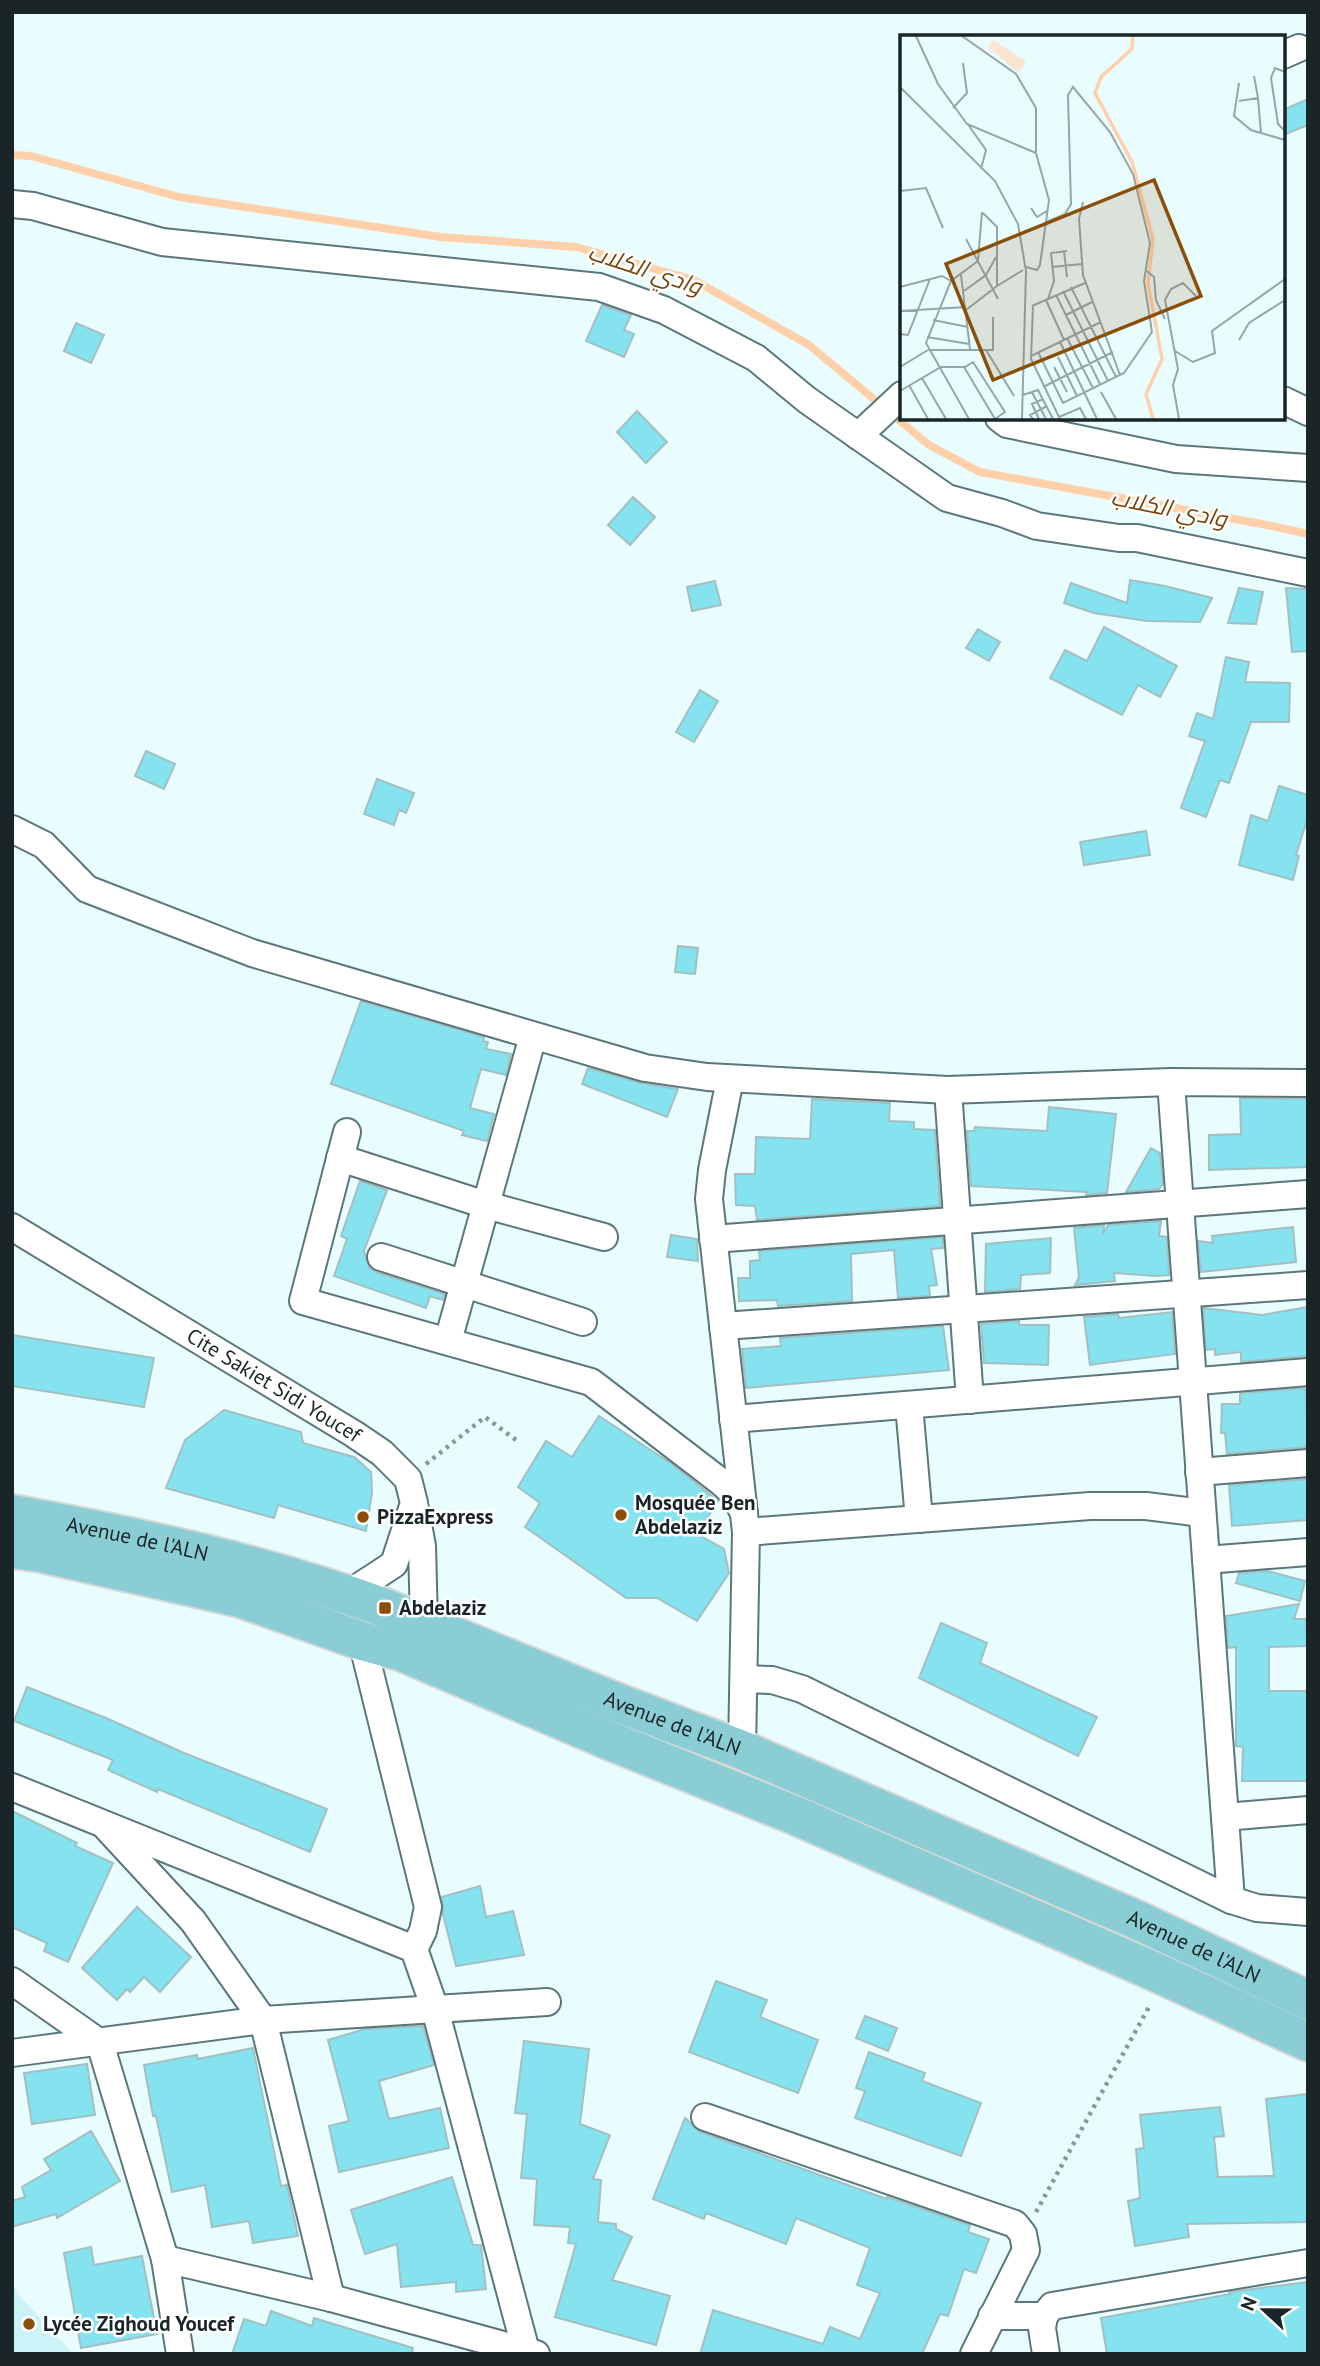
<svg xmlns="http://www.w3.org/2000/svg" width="1320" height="2366" viewBox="0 0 1320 2366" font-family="'PT Sans',Cairo,sans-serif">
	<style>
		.built { fill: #cbf4f9 }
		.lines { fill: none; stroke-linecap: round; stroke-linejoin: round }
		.stream { stroke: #ffd0a9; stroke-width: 8 }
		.building { fill: #84e3ee; stroke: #a2c0c3; stroke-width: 2 }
		.minor-casing { stroke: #5b777a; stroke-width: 30 }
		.primary-casing { stroke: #d6d8d8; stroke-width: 42 }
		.path { stroke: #89989a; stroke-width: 4.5; stroke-dasharray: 3.5 5; stroke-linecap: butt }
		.minor { stroke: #fff; stroke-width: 26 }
		.primary { stroke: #8acdd4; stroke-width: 38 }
		.poi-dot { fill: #8a4f0b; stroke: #fff; stroke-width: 2.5 }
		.labels { text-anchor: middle; stroke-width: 5; stroke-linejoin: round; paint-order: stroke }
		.street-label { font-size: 21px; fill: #1a2527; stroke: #fff }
		.poi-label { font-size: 21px; font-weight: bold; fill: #1a2527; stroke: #fff; text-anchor: start }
		.water-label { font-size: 23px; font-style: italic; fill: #774307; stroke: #fff }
		.inset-river { fill: none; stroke: #ffd0a9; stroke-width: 3.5 }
		.inset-road { fill: none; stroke: #96a6a8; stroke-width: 2 }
		.view { fill: #8a4f0b; fill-opacity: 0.15; stroke: #8a4f0b; stroke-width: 3.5 }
		.inset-edge { fill: none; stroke: #1a2527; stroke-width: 3.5 }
	</style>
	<rect width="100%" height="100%" fill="#e9fcfe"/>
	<path class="built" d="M12 2281 18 2294 73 2354H12Z"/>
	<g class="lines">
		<path class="stream" d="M12 155 31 156 179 197 441 237 576 247 694 280 809 345 929 445 980 472 1267 525 1308 534"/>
	</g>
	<g class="building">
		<path d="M1308 99V125L1283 135V110Z"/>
		<path d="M602 305 631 315 624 330 634 334 624 357 586 341Z"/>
		<path d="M76 323 104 335 91 363 64 351Z"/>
		<path d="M637 411 667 442 646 463 617 432Z"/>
		<path d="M633 497 655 517 630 545 608 525Z"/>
		<path d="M1130 580 1165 586 1212 598 1200 622 1147 621 1094 613 1064 603 1071 583 1127 603Z"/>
		<path d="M715 581 721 605 692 611 687 587Z"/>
		<path d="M1239 588 1263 592 1256 624 1228 623Z"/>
		<path d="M1286 588 1308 589V651L1292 652Z"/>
		<path d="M1104 627 1177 666 1160 697 1138 685 1122 715 1050 678 1065 650 1087 661Z"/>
		<path d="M978 629 1000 642 989 661 966 648Z"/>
		<path d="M1226 657 1249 662 1245 682 1290 683 1289 722H1251L1229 783 1220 780 1206 817 1181 808 1205 741 1189 736 1197 713 1213 719Z"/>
		<path d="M700 690 718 701 694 742 676 732Z"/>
		<path d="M146 751 175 764 164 789 135 776Z"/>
		<path d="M377 779 414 793 406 813 399 810 394 825 364 814Z"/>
		<path d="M1279 786 1308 795V817L1296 855 1299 856 1293 880 1239 865 1251 815 1268 821Z"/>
		<path d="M1146 831 1150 855 1084 865 1080 842Z"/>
		<path d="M678 946 698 948 695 974 675 972Z"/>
		<path d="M361 1001 484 1037 483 1041 488 1042 486 1049 511 1054 506 1075 481 1069 470 1108 494 1114 487 1141 462 1135 464 1131 331 1084Z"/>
		<path d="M588 1068 641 1083 678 1089 667 1117 582 1084Z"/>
		<path d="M1240 1098 1308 1099V1167L1209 1170V1135L1241 1134Z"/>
		<path d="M812 1099 890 1103 889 1121 914 1122V1129L935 1130 940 1206 757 1220 755 1206 736 1205 735 1174H755L756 1137 810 1139Z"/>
		<path d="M1049 1107 1116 1114 1107 1193 1086 1195 1087 1192 971 1186 967 1131H974L975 1127 1047 1131Z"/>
		<path d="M1151 1148 1160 1153 1163 1184 1159 1189 1126 1192Z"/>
		<path d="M360 1181 387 1190 364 1251 369 1267 376 1272 445 1294 443 1300 430 1296 426 1308 334 1276 347 1239 341 1236Z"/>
		<path d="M1161 1221 1159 1236 1167 1237 1169 1275 1156 1276 1114 1273 1115 1281 1075 1285 1079 1277 1074 1228 1104 1225 1103 1234 1108 1225Z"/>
		<path d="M1293 1227 1296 1262 1201 1272 1198 1241 1213 1243 1212 1236Z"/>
		<path d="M671 1235 697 1239 698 1261 667 1257Z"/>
		<path d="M943 1237V1248L931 1249 937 1285 929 1286 930 1296 898 1298 894 1250 851 1254 852 1301 778 1306 777 1300 739 1301 738 1278H750V1261L760 1260 759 1251Z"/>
		<path d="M1051 1238 1050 1273 1021 1275 1020 1289 985 1292 986 1244Z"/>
		<path d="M1308 1307 1307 1356 1241 1362V1352L1215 1355V1349L1206 1350 1203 1308 1262 1315Z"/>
		<path d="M1172 1312 1175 1354 1090 1365 1084 1317 1118 1314 1119 1318Z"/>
		<path d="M1019 1321V1325H1049L1048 1365 984 1363 981 1324Z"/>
		<path d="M943 1326 949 1370 746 1388 742 1349 781 1346 780 1338Z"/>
		<path d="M12 1335 154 1358 144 1407 12 1386Z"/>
		<path d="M1306 1388 1308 1447 1227 1454 1225 1433H1221L1222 1404H1240V1393Z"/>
		<path d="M224 1410 301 1432 303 1443 354 1457 371 1472 372 1492 366 1531 278 1505 274 1518 166 1488 185 1440Z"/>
		<path d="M599 1416 672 1464 718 1501 697 1534 724 1549 729 1573 697 1621 657 1598H626L525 1527 540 1503 518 1487 546 1441 572 1457Z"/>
		<path d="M1308 1479V1520L1232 1526 1229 1485Z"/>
		<path d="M1268 1571 1305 1581 1300 1601 1236 1583 1239 1573Z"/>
		<path d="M1299 1604 1294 1619H1306L1307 1646 1269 1647V1691H1308V1781H1242L1243 1747 1236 1746V1647L1228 1648 1226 1616Z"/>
		<path d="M941 1623 987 1643 980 1663 1097 1717 1078 1756 919 1678Z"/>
		<path d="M27 1687 106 1718 184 1753 327 1809 310 1852 158 1789 157 1792 108 1770 113 1760 14 1721Z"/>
		<path d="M12 1811 77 1843 75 1846 113 1863 68 1962 44 1951 47 1943 12 1927Z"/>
		<path d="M480 1886 486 1917 513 1911 524 1955 456 1966 443 1914 442 1897Z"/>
		<path d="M137 1907 191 1957 160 1992 144 1977 130 1992 127 1989 117 2000 82 1968Z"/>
		<path d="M716 1981 767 2000 760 2017 818 2040 798 2093 689 2052Z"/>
		<path d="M865 2016 897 2028 888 2051 856 2038Z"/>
		<path d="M423 2026 434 2065 379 2081 389 2119 440 2108 449 2148 339 2172 329 2126 349 2121 328 2040 365 2029Z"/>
		<path d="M524 2041 589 2049 580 2124 610 2135 593 2179 601 2180 598 2222 616 2224V2229L632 2237 612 2280 670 2296 656 2345 555 2317 576 2244 568 2243 570 2227 534 2225 537 2179 521 2178 527 2114 515 2113Z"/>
		<path d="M253 2048 281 2186 287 2185 298 2236 253 2243 249 2221 212 2227 205 2185 172 2192 156 2116H153L144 2065 197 2055 198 2059Z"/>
		<path d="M869 2052 925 2073 922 2081 981 2103 961 2156 855 2118 865 2091 856 2088Z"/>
		<path d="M87 2064 95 2115 32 2124 24 2073Z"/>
		<path d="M1308 2094V2222L1187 2224 1189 2237 1135 2246 1128 2201 1140 2198 1136 2149 1144 2148 1140 2115 1220 2107 1224 2136 1214 2137 1218 2177 1274 2176 1266 2099Z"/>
		<path d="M685 2118 700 2132 887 2199V2197L970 2225 968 2232 989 2239 976 2273 964 2269 948 2316 940 2314 922 2354H700L713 2310 823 2344 830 2327 860 2339 880 2293 857 2285 870 2248 796 2218 786 2244 706 2213 704 2219 653 2199Z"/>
		<path d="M91 2131 120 2181 57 2218 56 2214 12 2227V2201L25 2197 22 2187 51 2170 44 2159Z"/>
		<path d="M452 2177 473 2245H481L486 2289 456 2292V2282L401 2287 397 2244 365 2254 351 2210Z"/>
		<path d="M91 2247 94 2265 142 2256 157 2334 81 2348 64 2253Z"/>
		<path d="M1308 2282V2354H1107L1101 2318 1230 2294 1229 2292Z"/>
		<path d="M271 2311 312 2326 314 2318 413 2348 412 2354H232L244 2319 266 2326Z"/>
	</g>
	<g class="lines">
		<g class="minor-casing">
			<g id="minor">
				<path d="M1283 55 1299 48"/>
				<path d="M12 204 33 206 162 242 599 287 664 310 756 358 807 400 947 498 1002 513 1037 526 1119 538H1137L1308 573"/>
				<path d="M1283 400 1308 412"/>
				<path d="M999 418 1007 424 1176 459 1308 468"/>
				<path d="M858 436 902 395"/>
				<path d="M12 829 44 845 87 889 252 953 645 1068 707 1077 948 1090 1171 1082 1308 1083"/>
				<path d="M730 1079 712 1170 709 1199 746 1532 742 1750"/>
				<path d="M1171 1082 1231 1900"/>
				<path d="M948 1090 970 1400"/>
				<path d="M347 1132 303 1301 591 1382 721 1482 733 1493 744 1513"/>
				<path d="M340 1158 486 1205 604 1237"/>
				<path id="s1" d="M12 1227 354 1434 382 1453 408 1479 414 1503 394 1564 348 1594"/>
				<path d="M713 1239 1308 1194"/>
				<path d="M381 1257 583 1322"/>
				<path d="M723 1326 1308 1285"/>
				<path d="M448 1341 533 1036"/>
				<path d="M909 1405 919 1519"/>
				<path d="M733 1419 1308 1372"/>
				<path d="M1199 1472 1308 1463"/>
				<path d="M415 1508 422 1546 424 1623 428 1636"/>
				<path d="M746 1532 1090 1506H1146L1202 1513"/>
				<path d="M1206 1560 1308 1552"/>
				<path d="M362 1641 428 1907 423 1931 414 1949"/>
				<path d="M744 1679 772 1680 802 1689 1231 1900 1257 1908 1308 1912"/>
				<path d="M12 1787 414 1949 435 2009 526 2351"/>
				<path d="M1225 1817 1308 1810"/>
				<path d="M107 1828 193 1921 263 2020 331 2298"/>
				<path d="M12 1981 100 2043 165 2259 180 2354"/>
				<path d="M12 2053 263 2020 547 2002"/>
				<path d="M705 2117 1015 2224 1023 2234 1026 2250 974 2354"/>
				<path d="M165 2259 331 2298 536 2354"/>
				<path d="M992 2316H1044L1052 2306 1308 2263"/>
				<path d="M1044 2316 1042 2328 1046 2354"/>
			</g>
		</g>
		<g class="primary-casing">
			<g id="primary">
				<path id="s2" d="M12 1514C138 1537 264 1563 385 1608L621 1704 742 1750 1137 1920 1308 2000"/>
				<path d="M12 1549 41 1553 240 1598 362 1641 402 1652 608 1740 794 1815 1151 1970 1308 2042"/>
			</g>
		</g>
		<g class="path">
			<path d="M426 1464 485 1417 520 1443"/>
			<path d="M1036 2212 1150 2005"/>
		</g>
		<use href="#minor" class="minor"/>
		<use href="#primary" class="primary"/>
	</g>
	<g class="poi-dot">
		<circle cx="621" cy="1515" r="7"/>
		<circle cx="363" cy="1517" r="7"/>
		<rect x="378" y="1601" width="14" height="14" rx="3.5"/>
		<circle cx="29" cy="2324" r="7"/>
	</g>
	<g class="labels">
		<g class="street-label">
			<text dy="7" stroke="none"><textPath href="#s1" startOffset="306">Cite Sakiet Sidi Youcef</textPath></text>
			<text dy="7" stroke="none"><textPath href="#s2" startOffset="128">Avenue de l'ALN</textPath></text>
			<text dy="7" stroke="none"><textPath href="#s2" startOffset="695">Avenue de l'ALN</textPath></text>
			<text dy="7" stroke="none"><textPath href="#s2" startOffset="1262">Avenue de l'ALN</textPath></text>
		</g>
		<g class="poi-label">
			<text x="635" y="1510">Mosquée Ben<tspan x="635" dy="24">Abdelaziz</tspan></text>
			<text x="377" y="1524">PizzaExpress</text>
			<text x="399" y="1615">Abdelaziz</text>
			<text x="43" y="2331">Lycée Zighoud Youcef</text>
		</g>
		<g class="water-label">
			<text transform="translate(645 269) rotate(18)" y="8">وادي الكلاب</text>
			<text transform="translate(1169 508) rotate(11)" y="8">وادي الكلاب</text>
		</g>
	</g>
	<g transform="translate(900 35)">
		<rect width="385" height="385" fill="#e9fcfe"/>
		<path d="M93 5 126 26 119 38 88 13Z" fill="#fbe4d2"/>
		<path class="inset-river" d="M233 1 232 14 201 42 195 58 232 127 253 204 248 248 262 324 246 359 253 384"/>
		<path class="inset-road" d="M16 1 38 49 67 89 136 118M62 1 116 39 136 73V118L149 165 140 230 137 235 126 232M385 37 375 33 371 43 378 89 385 96M339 48 334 81 351 95 385 105M0 52 95 146 118 189 126 236 122 384M358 63 361 98M339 66 358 63 354 41M53 73 67 58 63 28M69 91 86 115 81 134M0 156 26 153 43 193M183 167 179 184 183 240 220 340M131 173 137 182 147 176M66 204 98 264M164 216 167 242M152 232 182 229M247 236 254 242 256 265 265 284M61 240 70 314M97 251 123 235M0 252 42 241 51 246M171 252 216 342M64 256 86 240 96 222M163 256 208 346M156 260 200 349M148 264 154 246 151 218 167 216M146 265 164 305M133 270 131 324 160 384M132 271 185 248M66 275 97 251V192L83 178M0 276 66 272M166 280 192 267M33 285 68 292M0 299 8 300 30 244M27 302 69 309M167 303 193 353M339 305 349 288 385 265M385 305V333M160 307 197 384M28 315H93V282M86 315 114 361M275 316 293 327 315 318 312 296 385 244M138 317 163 368 224 338 252 297 244 246 250 208 233 139 210 97 173 52 168 60 171 169 165 179 147 187M131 321 201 287M158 322 177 361M0 332 28 315M64 332 95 384M154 332 167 357M22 343 46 384M9 350 28 384M143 352 213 317M0 356 41 332H65L73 327 105 377 95 384M132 357 146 384M201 357 216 384M123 360 138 355 153 384M159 382 180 373 186 384M69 384 26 308 51 246 78 226 82 177M133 384 130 380 147 371M139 384 132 369 143 364M279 384 273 350 278 334 265 265 271 254 283 248 296 261"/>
		<path class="view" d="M254 145 301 261 93 345 46 229Z"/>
		<rect width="385" height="385" class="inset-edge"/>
	</g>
	<rect width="1320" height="2366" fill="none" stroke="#1a2527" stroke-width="28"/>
	<g transform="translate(1264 2310) rotate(292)" stroke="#ffffff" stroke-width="5" paint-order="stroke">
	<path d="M0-5L12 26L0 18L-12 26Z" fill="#1a2527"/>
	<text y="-10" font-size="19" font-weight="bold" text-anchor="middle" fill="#1a2527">N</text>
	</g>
</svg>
